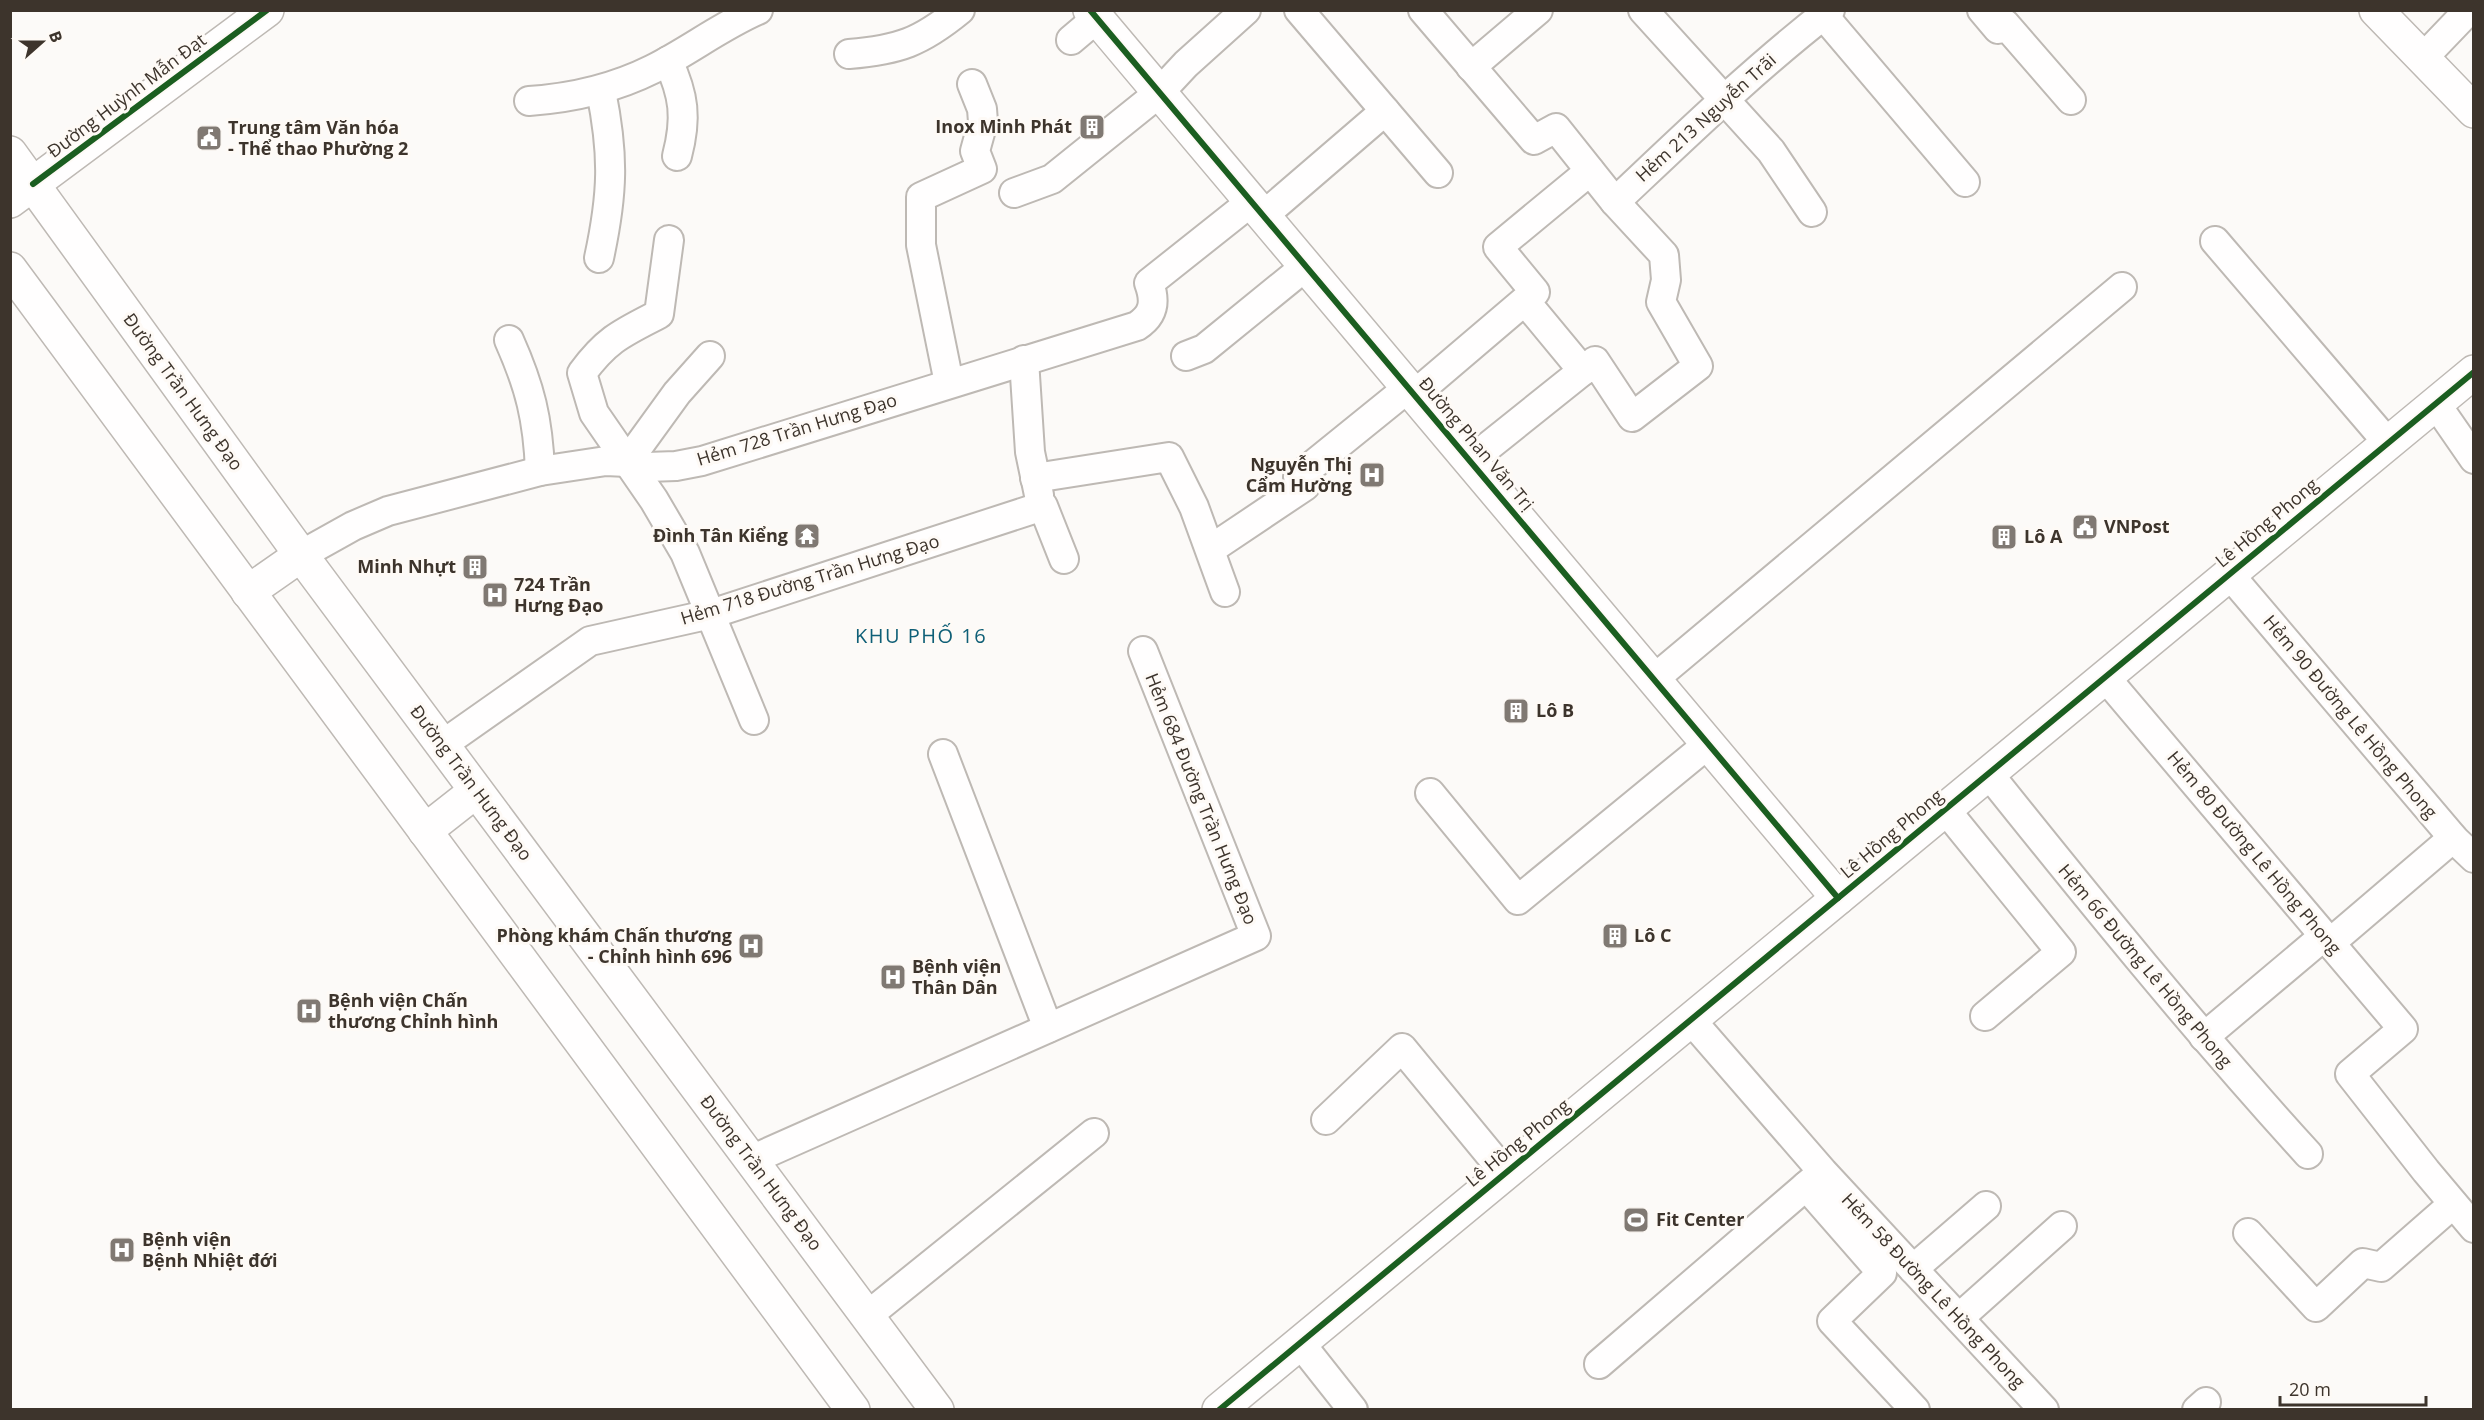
<svg xmlns="http://www.w3.org/2000/svg" width="2484" height="1420" viewBox="0 0 2484 1420" font-family="'Open Sans',sans-serif">
	<style>
		.lines { fill: none; stroke-linecap: round; stroke-linejoin: round }
		.lane-casing { stroke: #beb9b4; stroke-width: 32 }
		.street-casing { stroke: #beb9b4; stroke-width: 36 }
		.secondary-casing { stroke: #beb9b4; stroke-width: 36 }
		.primary-casing { stroke: #beb9b4; stroke-width: 36 }
		.lane { stroke: #fffefe; stroke-width: 28 }
		.street { stroke: #fffefe; stroke-width: 33 }
		.secondary { stroke: #fffefe; stroke-width: 33 }
		.primary { stroke: #fffefe; stroke-width: 33 }
		.cycleway-casing { stroke: #fefaf6; stroke-width: 10 }
		.cycleway { stroke: #1b5e20; stroke-width: 6 }
		.labels { text-anchor: middle; stroke-width: 6; stroke-linejoin: round; paint-order: stroke }
		.street-label { font-size: 18px; fill: #3d342c; stroke: #fefaf6 }
		.poi-label { font-size: 18px; font-weight: bold; fill: #3d342c; stroke: #fefaf6; text-anchor: start }
		.neighbourhood-label { font-size: 20px; letter-spacing: 1.5px; fill: #0f5f77; stroke: #fefaf6 }
	</style>
	<rect width="100%" height="100%" fill="#fcfaf8"/>
	<g class="lines">
		<g class="lane-casing">
			<g id="lane">
				<path d="M1299 10 1438 173"/>
				<path d="M1423 10 1534 140 1556 128 1615 202 1664 255 1666 280 1661 302 1698 366 1632 417 1595 361 1470 461"/>
				<path d="M1643 10 1771 151 1812 212"/>
				<path d="M1982 10 1998 29 2005 24 2071 100"/>
				<path d="M1824 16 1965 182"/>
				<path d="M1071 40 1097 18"/>
				<path d="M849 54C899 50 921 42 960 10"/>
				<path d="M2423 58 2469 10"/>
				<path d="M668 61C684 95 687 118 677 156"/>
				<path d="M1471 67 1538 10"/>
				<path d="M529 101C573 98 613 89 653 69 689 51 721 26 758 10"/>
				<path d="M1014 193 1052 179 1159 93 1186 64 1246 10"/>
				<path d="M1615 202C1685 136 1754 69 1830 10"/>
				<path d="M1263 216 1385 111"/>
				<path d="M669 240 659 314C622 333 607 339 582 373L594 413 654 500 685 553 754 720"/>
				<path d="M2215 241 2388 443"/>
				<path d="M599 258C613 193 614 155 601 91"/>
				<path d="M1525 301 1583 371"/>
				<path d="M509 340C530 387 538 419 540 471"/>
				<path d="M1186 356 1204 349 1306 266"/>
				<path d="M1024 360 1030 452 1039 495"/>
				<path d="M949 383 921 245V197L982 169 975 151 983 122 982 109 972 84"/>
				<path d="M1414 395 1535 292 1498 247 1590 171"/>
				<path d="M2436 404 2474 459"/>
				<path d="M627 462 677 393 710 356"/>
				<path d="M1035 478 1169 457 1194 507 1225 592"/>
				<path d="M1211 549 1305 486 1298 477 1408 388"/>
				<path d="M301 555 353 526 388 511 540 471 606 461 627 462 647 467 676 466 702 461 1137 326C1154 315 1156 302 1149 283L1251 202"/>
				<path d="M2229 574 2455 840 2474 858"/>
				<path d="M2105 677 2403 1029 2350 1074 2426 1171 2474 1228"/>
				<path d="M1654 679 2122 287"/>
				<path d="M442 745 590 641 711 614 1043 506 1064 559"/>
				<path d="M943 754 1048 1028"/>
				<path d="M1988 773C2092 903 2196 1031 2308 1154"/>
				<path d="M1430 793 1518 900 1708 744"/>
				<path d="M1945 809 2061 952 1985 1016"/>
				<path d="M2330 943 2453 838"/>
				<path d="M1691 1020 1823 1172 2044 1410"/>
				<path d="M2204 1037 2324 936"/>
				<path d="M1326 1120 1402 1048 1505 1173"/>
				<path d="M751 1160 1256 936 1143 651"/>
				<path d="M1806 1186 1882 1273 1832 1321 1915 1410"/>
				<path d="M2248 1233 2316 1307 2363 1263 2381 1267 2453 1204"/>
				<path d="M1913 1269 1986 1206"/>
				<path d="M867 1316 1094 1133"/>
				<path d="M1959 1318 2062 1226"/>
				<path d="M1300 1343 1353 1410"/>
				<path d="M1599 1364 1820 1174"/>
				<path d="M2197 1410 2206 1402"/>
			</g>
		</g>
		<g class="street-casing">
			<path id="street" d="M1090 10 1838 898"/>
		</g>
		<g class="secondary-casing">
			<g id="secondary">
				<path d="M2376 10 2474 111"/>
				<path d="M33 184 267 10"/>
				<path d="M1219 1410 2474 372"/>
			</g>
		</g>
		<g class="primary-casing">
			<g id="primary">
				<path d="M10 153 301 555 937 1410"/>
				<path d="M10 201 33 184"/>
				<path d="M10 269 853 1410"/>
				<path d="M248 592 301 555"/>
				<path d="M425 831 476 791"/>
			</g>
		</g>
		<use href="#lane" class="lane"/>
		<use href="#street" class="street"/>
		<use href="#secondary" class="secondary"/>
		<use href="#primary" class="primary"/>
		<g class="cycleway-casing">
			<g id="cycleway">
				<path d="M1090 10 1838 898"/>
				<path d="M33 184 267 10"/>
				<path d="M1219 1410 2474 372"/>
			</g>
		</g>
		<use href="#cycleway" class="cycleway"/>
	</g>
	<defs>
		<g id="building-square" transform="scale(1.35)"><rect x="-9" y="-9" width="18" height="18" rx="4" fill="#807973" stroke="#fefaf6"/><path d="M-4-6H4V6H1V3H-1V6H-4ZM-2.5-4.3h1.7v1.8h-1.7ZM.8-4.3h1.7v1.8H.8ZM-2.5-1h1.7V.8h-1.7ZM.8-1h1.7V.8H.8Z" fill="#fff"/></g>
		<g id="civic-square" transform="scale(1.35)"><rect x="-9" y="-9" width="18" height="18" rx="4" fill="#807973" stroke="#fefaf6"/><path d="M-.6-6.5H3V-4.5H.6V-3L4-1V1h2V6H-6V1h2V-1L-.6-3ZM-1.2 2.5V6h2.4V2.5Z" fill="#fff"/></g>
		<g id="hospital-square" transform="scale(1.35)"><rect x="-9" y="-9" width="18" height="18" rx="4" fill="#807973" stroke="#fefaf6"/><path d="M-5-5h3v3.5h4V-5h3V5h-3V1.5h-4V5h-3Z" fill="#fff"/></g>
		<g id="temple-square" transform="scale(1.35)"><rect x="-9" y="-9" width="18" height="18" rx="4" fill="#807973" stroke="#fefaf6"/><path d="M0-6L5-2H3V0L6.5 2.5H4V6H1.5V3h-3V6H-4V2.5H-6.5L-3 0V-2H-5Z" fill="#fff"/></g>
		<g id="stadium-square" transform="scale(1.35)"><rect x="-9" y="-9" width="18" height="18" rx="4" fill="#807973" stroke="#fefaf6"/><path d="M0-5a6.5 5 0 1 0 0 10a6.5 5 0 1 0 0-10ZM-3.5-1.8h7v3.6h-7Z" fill="#fff"/></g>
	</defs>
	<g fill-rule="evenodd">
		<use href="#building-square" x="1092" y="127"/>
		<use href="#civic-square" x="209" y="138"/>
		<use href="#hospital-square" x="1372" y="475"/>
		<use href="#civic-square" x="2085" y="527"/>
		<use href="#temple-square" x="807" y="536"/>
		<use href="#building-square" x="2004" y="537"/>
		<use href="#building-square" x="475" y="567"/>
		<use href="#hospital-square" x="495" y="595"/>
		<use href="#building-square" x="1516" y="711"/>
		<use href="#building-square" x="1615" y="936"/>
		<use href="#hospital-square" x="751" y="946"/>
		<use href="#hospital-square" x="893" y="977"/>
		<use href="#hospital-square" x="309" y="1011"/>
		<use href="#stadium-square" x="1636" y="1220"/>
		<use href="#hospital-square" x="122" y="1250"/>
	</g>
	<g class="labels">
		<g class="street-label">
			<text transform="translate(127 96) rotate(-37)" y="6">Đường Huỳnh Mẫn Đạt</text>
			<text transform="translate(1706 118) rotate(-42)" y="6">Hẻm 213 Nguyễn Trãi</text>
			<text transform="translate(183 392) rotate(54)" y="6">Đường Trần Hưng Đạo</text>
			<text transform="translate(797 430) rotate(-17)" y="6">Hẻm 728 Trần Hưng Đạo</text>
			<text transform="translate(1476 444) rotate(50)" y="6">Đường Phan Văn Trị</text>
			<text transform="translate(2267 523) rotate(-40)" y="6">Lê Hồng Phong</text>
			<text transform="translate(810 580) rotate(-17)" y="6">Hẻm 718 Đường Trần Hưng Đạo</text>
			<text transform="translate(2350 717) rotate(50)" y="6">Hẻm 90 Đường Lê Hồng Phong</text>
			<text transform="translate(471 783) rotate(53)" y="6">Đường Trần Hưng Đạo</text>
			<text transform="translate(1201 799) rotate(68)" y="6">Hẻm 684 Đường Trần Hưng Đạo</text>
			<text transform="translate(1892 834) rotate(-40)" y="6">Lê Hồng Phong</text>
			<text transform="translate(2254 853) rotate(50)" y="6">Hẻm 80 Đường Lê Hồng Phong</text>
			<text transform="translate(2145 966) rotate(50)" y="6">Hẻm 66 Đường Lê Hồng Phong</text>
			<text transform="translate(1518 1143) rotate(-39)" y="6">Lê Hồng Phong</text>
			<text transform="translate(761 1173) rotate(53)" y="6">Đường Trần Hưng Đạo</text>
			<text transform="translate(1933 1291) rotate(47)" y="6">Hẻm 58 Đường Lê Hồng Phong</text>
		</g>
		<g class="poi-label">
			<text x="1072" y="133" text-anchor="end">Inox Minh Phát</text>
			<text x="228" y="134">Trung tâm Văn hóa<tspan x="228" dy="21">- Thể thao Phường 2</tspan></text>
			<text x="1352" y="471" text-anchor="end">Nguyễn Thị<tspan x="1352" dy="21">Cẩm Hường</tspan></text>
			<text x="2104" y="533">VNPost</text>
			<text x="788" y="542" text-anchor="end">Đình Tân Kiểng</text>
			<text x="2024" y="543">Lô A</text>
			<text x="456" y="573" text-anchor="end">Minh Nhựt</text>
			<text x="514" y="591">724 Trần<tspan x="514" dy="21">Hưng Đạo</tspan></text>
			<text x="1536" y="717">Lô B</text>
			<text x="732" y="942" text-anchor="end">Phòng khám Chấn thương<tspan x="732" dy="21">- Chỉnh hình 696</tspan></text>
			<text x="1634" y="942">Lô C</text>
			<text x="912" y="973">Bệnh viện<tspan x="912" dy="21">Thân Dân</tspan></text>
			<text x="328" y="1007">Bệnh viện Chấn<tspan x="328" dy="21">thương Chỉnh hình</tspan></text>
			<text x="1656" y="1226">Fit Center</text>
			<text x="142" y="1246">Bệnh viện<tspan x="142" dy="21">Bệnh Nhiệt đới</tspan></text>
		</g>
		<g class="neighbourhood-label">
			<text x="921" y="643">KHU PHỐ 16</text>
		</g>
	</g>
	<rect width="2484" height="1420" fill="none" stroke="#3d342c" stroke-width="24"/>
	<g transform="translate(42 42) rotate(69)" stroke="#fefaf6" stroke-width="4.5" paint-order="stroke">
	<path d="M0-4.5L10 22L0 15L-10 22Z" fill="#3d342c"/>
	<text y="-9" font-size="16" font-weight="bold" text-anchor="middle" fill="#3d342c">B</text>
	</g>
	<path d="M2280 1396v9h146v-9" fill="none" stroke="#3d342c" stroke-width="3"/>
	<text x="2289" y="1396" font-size="18" fill="#3d342c" stroke="#fefaf6" stroke-width="4.5" paint-order="stroke">20 m</text>
</svg>
